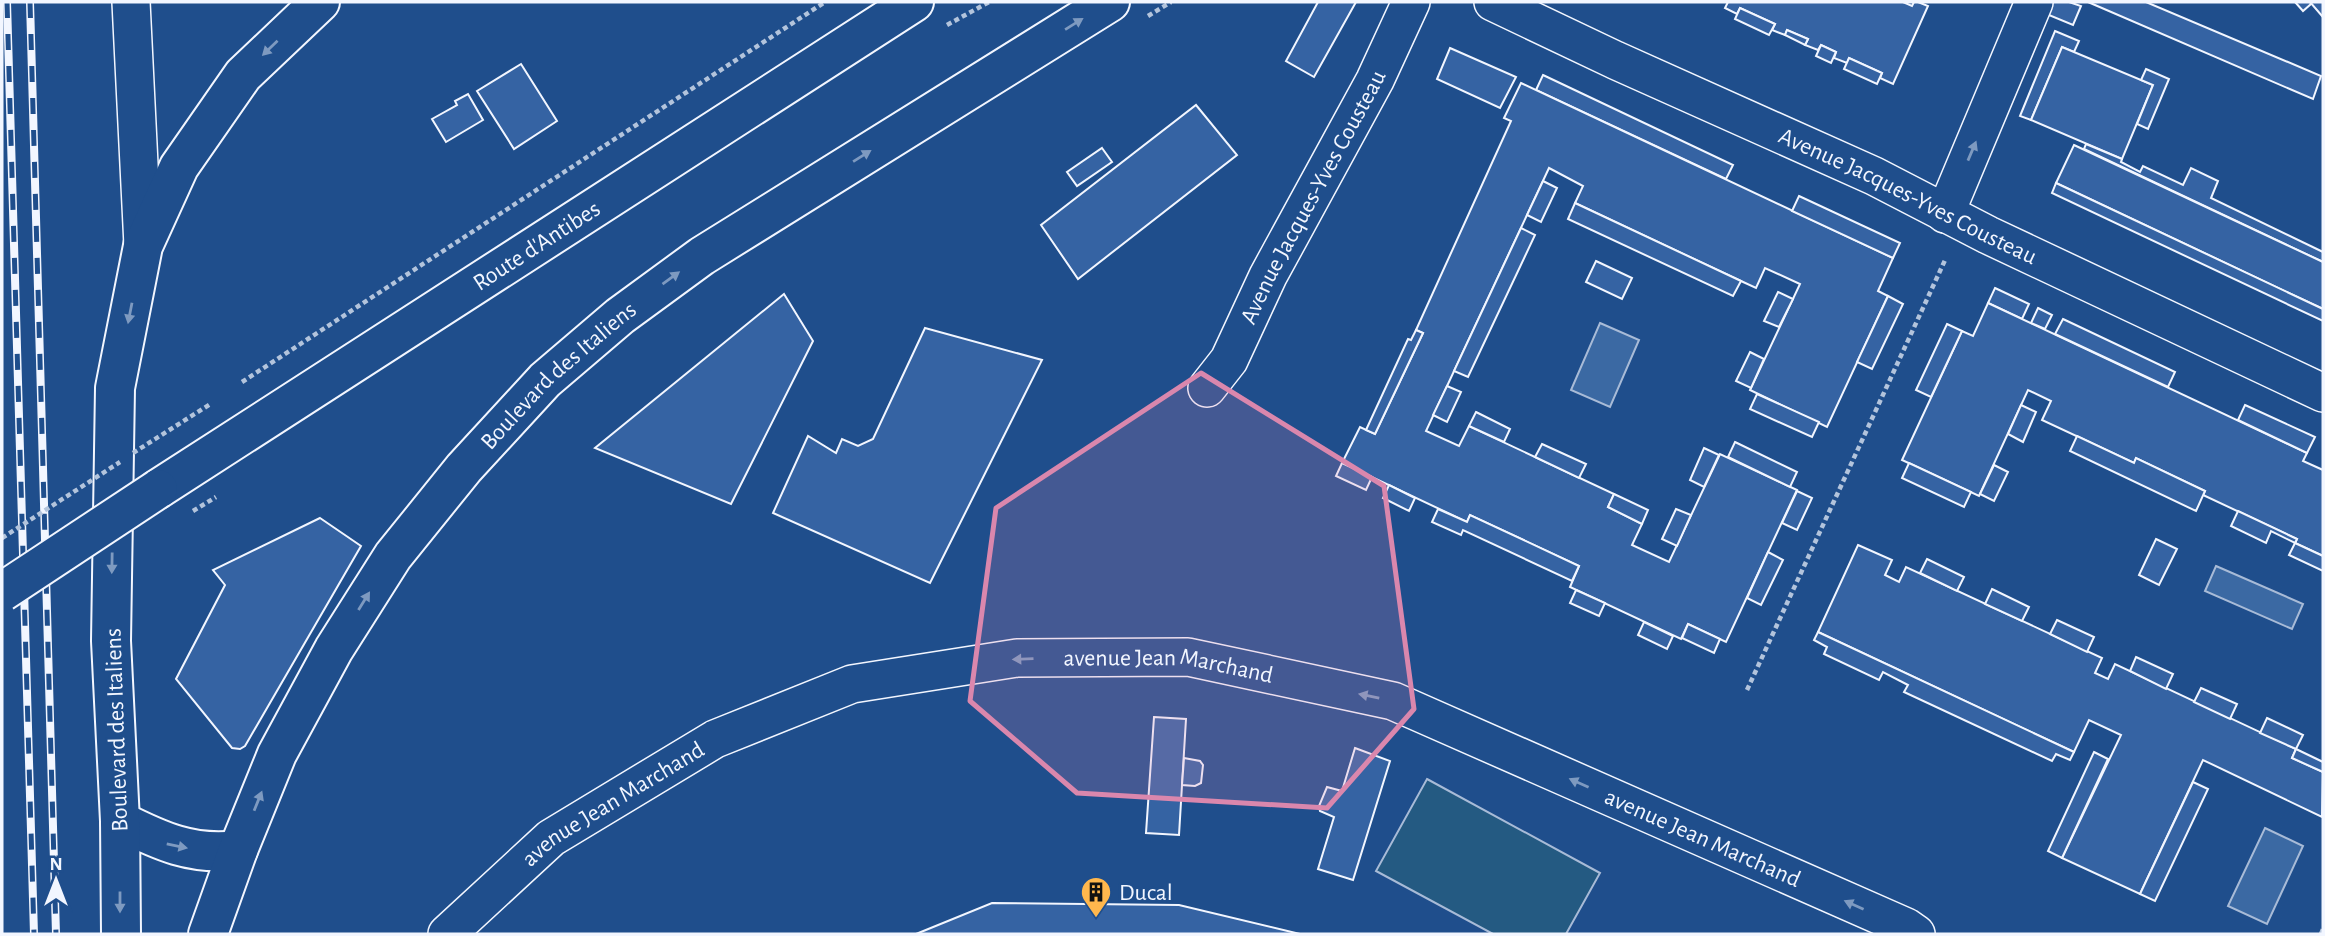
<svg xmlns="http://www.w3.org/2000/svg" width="2325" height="936" viewBox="0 0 2325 936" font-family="'Alegreya Sans',sans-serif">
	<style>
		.green { fill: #245a82; stroke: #a8bbd7; stroke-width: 2 }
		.water { fill: #3b69a3; stroke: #a8bbd7; stroke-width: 2 }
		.building { fill: #3563a3; stroke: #f2f6ff; stroke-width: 2 }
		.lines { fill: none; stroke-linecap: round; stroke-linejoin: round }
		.street-casing { stroke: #f2f6ff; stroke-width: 40 }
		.secondary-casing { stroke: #f2f6ff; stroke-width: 42 }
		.primary-casing { stroke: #f2f6ff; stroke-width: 42 }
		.path { stroke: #b3c4dc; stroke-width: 4.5; stroke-dasharray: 5 3.5; stroke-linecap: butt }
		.street { stroke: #1f4e8c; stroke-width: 37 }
		.secondary { stroke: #1f4e8c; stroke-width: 38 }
		.primary { stroke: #1f4e8c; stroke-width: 38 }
		.rail-casing { stroke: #f2f6ff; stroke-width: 8 }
		.rail { stroke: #1f4e8c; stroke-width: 5; stroke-dasharray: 16; stroke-linecap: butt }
		.secondary-bridge-casing { stroke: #f2f6ff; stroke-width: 42; stroke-linecap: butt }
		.path-bridge { stroke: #b3c4dc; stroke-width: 4.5; stroke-dasharray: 5 3.5; stroke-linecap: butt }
		.secondary-bridge { stroke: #1f4e8c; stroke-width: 38 }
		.oneway { fill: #7e9ac0 }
		.marked { fill: #da87ad; fill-opacity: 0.2; stroke: #da87ad; stroke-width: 5; stroke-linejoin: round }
		.labels { text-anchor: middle; stroke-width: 5; stroke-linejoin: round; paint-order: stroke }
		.street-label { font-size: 24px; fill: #f2f6ff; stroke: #1f4e8c }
		.poi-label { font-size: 24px; fill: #f2f6ff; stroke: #1f4e8c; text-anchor: start }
	</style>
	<rect width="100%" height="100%" fill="#1f4e8c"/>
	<path class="green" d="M1427 779 1600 873 1566 934H1493L1376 871Z"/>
	<g class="water">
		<path d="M1600 323 1639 340 1610 407 1571 390Z"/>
		<path d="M2216 566 2303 604 2292 629 2205 591Z"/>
		<path d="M2265 828 2303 846 2267 924 2228 906Z"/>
	</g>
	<g class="building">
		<path d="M1318 2H1356L1314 77 1286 61Z"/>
		<path d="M1728 2H1903L1912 6 1914 2H1918L1928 6 1893 84 1880 78 1882 73 1849 58 1847 63 1834 58 1836 52 1821 45 1818 50 1805 45 1808 39 1787 30 1785 35 1772 30 1775 24 1740 8 1737 14 1725 8Z"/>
		<path d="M2049 2H2069L2081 6 2073 25 2044 13Z"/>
		<path d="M2088 2H2146L2321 76 2313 99Z"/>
		<path d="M2295 2H2310L2311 4 2303 11Z"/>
		<path d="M2310 2H2323V15L2322 16Z"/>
		<path d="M1740 8 1775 24 1769 35 1735 19Z"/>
		<path d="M1787 30 1808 39 1805 45 1785 35Z"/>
		<path d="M2055 31 2079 41 2074 52 2062 47 2031 120 2020 116Z"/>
		<path d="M1821 45 1836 52 1831 63 1816 56Z"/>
		<path d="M2062 47 2153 85 2122 159 2031 120Z"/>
		<path d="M1450 48 1516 77 1500 108 1437 79Z"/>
		<path d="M1849 58 1882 73 1877 84 1844 69Z"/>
		<path d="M521 64 557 121 514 149 477 91Z"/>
		<path d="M2146 69 2169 79 2148 129 2137 124 2153 85 2141 80Z"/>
		<path d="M1543 75 1733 165 1726 179 1536 90Z"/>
		<path d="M1521 83 1893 258 1878 291 1888 296 1827 427 1750 390 1800 284 1765 268 1756 288 1741 281 1575 203 1583 186 1549 168 1426 431 1459 446 1469 426 1614 494 1608 507 1642 524 1632 545 1669 562 1720 454 1797 490 1726 642 1688 624 1681 639 1570 587 1579 566 1470 515 1467 522 1342 463 1360 427 1375 434 1423 333 1416 330 1511 121 1504 118Z"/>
		<path d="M468 94 483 120 446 142 432 119 457 105 455 101Z"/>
		<path d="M1196 105 1237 155 1078 279 1041 225Z"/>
		<path d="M2086 144 2122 159 2121 162 2140 172 2143 166 2183 185 2191 168 2218 181 2211 198 2323 252V262L2084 149Z"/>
		<path d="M2074 145 2323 262V309L2056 183Z"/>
		<path d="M1102 148 1112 162 1077 186 1067 172Z"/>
		<path d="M1543 181 1557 188 1541 222 1527 215Z"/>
		<path d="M2056 183 2323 309V321L2052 193Z"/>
		<path d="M1799 196 1900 243 1893 258 1792 211Z"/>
		<path d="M1575 203 1741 281 1733 296 1568 219Z"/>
		<path d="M1521 228 1535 235 1468 377 1454 371Z"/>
		<path d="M1596 261 1632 278 1622 299 1586 282Z"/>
		<path d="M1995 288 2029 304 2022 319 1988 303Z"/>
		<path d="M1778 292 1793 299 1779 327 1764 321Z"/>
		<path d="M784 294 813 341 731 504 595 448Z"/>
		<path d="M1888 296 1903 304 1872 369 1857 362Z"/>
		<path d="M1988 303 2307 453 2303 461 2323 470V556L2295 543 2297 539 2203 495 2205 491 2136 458 2134 463 2042 420 2051 401 2028 390 1979 496 1902 460 1962 331 1973 336Z"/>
		<path d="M2038 308 2052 315 2045 329 2031 323Z"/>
		<path d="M2063 319 2175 372 2168 387 2055 334Z"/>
		<path d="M1947 324 1962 331 1931 397 1916 390Z"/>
		<path d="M925 328 1042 360 930 583 773 513 808 436 836 453 842 439 858 446 873 439Z"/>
		<path d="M1416 330 1423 333 1375 434 1366 430 1408 339 1411 340Z"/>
		<path d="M1750 352 1764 359 1751 388 1736 381Z"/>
		<path d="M1447 386 1461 392 1447 422 1433 415Z"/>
		<path d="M1757 394 1819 422 1812 437 1750 409Z"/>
		<path d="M2021 405 2036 412 2023 442 2008 434Z"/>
		<path d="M2245 405 2315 437 2307 453 2238 420Z"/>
		<path d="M1476 412 1510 429 1504 442 1469 426Z"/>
		<path d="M2077 436 2134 463 2136 458 2205 491 2196 511 2070 451Z"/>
		<path d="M1735 442 1797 472 1790 487 1728 457Z"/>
		<path d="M1542 444 1586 464 1579 478 1535 457Z"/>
		<path d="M1704 448 1719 455 1704 487 1690 480Z"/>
		<path d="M1342 463 1372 477 1366 490 1336 476Z"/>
		<path d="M1909 463 1971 492 1964 507 1902 478Z"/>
		<path d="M1994 465 2008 472 1994 501 1980 494Z"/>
		<path d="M1389 485 1415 498 1409 511 1383 498Z"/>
		<path d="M1797 491 1812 498 1797 530 1782 523Z"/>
		<path d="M1614 494 1648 510 1642 524 1608 507Z"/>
		<path d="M1438 509 1467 522 1470 515 1579 566 1572 581 1463 530 1461 535 1432 522Z"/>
		<path d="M1676 509 1691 515 1677 546 1662 539Z"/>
		<path d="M2238 511 2297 539 2295 543 2271 531 2266 543 2231 526Z"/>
		<path d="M320 518 361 546 245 746 240 749 232 748 176 679 225 585 213 570Z"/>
		<path d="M2156 539 2177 549 2159 585 2139 575Z"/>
		<path d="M2295 543 2323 556V571L2289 555Z"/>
		<path d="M1858 545 1892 560 1885 575 1899 582 1906 567 2102 658 2095 673 2108 679 2115 664 2296 749 2292 758 2323 772 2322 817 2203 760 2140 894 2062 858 2121 735 2089 720 2074 752 1818 632Z"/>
		<path d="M1768 552 1783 560 1761 605 1747 598Z"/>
		<path d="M1927 559 1964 577 1957 591 1920 573Z"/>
		<path d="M1992 589 2029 607 2022 621 1985 604Z"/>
		<path d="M1576 590 1605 603 1599 616 1570 603Z"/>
		<path d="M2057 620 2094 637 2087 652 2050 634Z"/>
		<path d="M1644 622 1673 636 1667 649 1638 635Z"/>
		<path d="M1688 624 1720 639 1714 653 1682 638Z"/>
		<path d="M1818 632 2074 752 2070 760 2056 754 2052 761 1904 692 1908 685 1883 672 1879 680 1824 654 1827 647 1814 640Z"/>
		<path d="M2136 657 2173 674 2166 689 2130 671Z"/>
		<path d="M2201 688 2237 704 2230 719 2194 702Z"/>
		<path d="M1154 717 1186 719 1179 835 1146 833Z"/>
		<path d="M2267 718 2303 735 2296 749 2260 733Z"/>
		<path d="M1355 748 1390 761 1353 880 1318 869 1334 817 1320 811 1319 806 1327 787 1342 791Z"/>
		<path d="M2296 749 2323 762V772L2292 758Z"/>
		<path d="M2094 752 2108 759 2062 858 2048 851Z"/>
		<path d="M1184 758 1200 761 1203 765 1201 783 1195 786 1182 785Z"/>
		<path d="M2193 782 2208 789 2155 901 2140 894Z"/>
		<path d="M992 903 1179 905 1300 934H916Z"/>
	</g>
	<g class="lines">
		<g class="street-casing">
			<g id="street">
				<path d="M131 2 143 246"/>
				<path id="s1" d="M1493 2 1615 60 1874 176 1988 235 2323 393"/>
				<path d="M1945 214 2034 2"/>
				<path id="s2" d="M1207 388 1229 360 1268 276 1375 80 1411 2"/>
				<path id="s3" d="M447 934 551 838 715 739 852 684 1017 658 1188 657 1393 701 1906 927 1916 934"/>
			</g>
		</g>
		<g class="secondary-casing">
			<g id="secondary">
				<path id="s4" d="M158 489 914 2"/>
			</g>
		</g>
		<g class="primary-casing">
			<g id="primary">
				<path d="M120 821C160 841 192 856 238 850"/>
				<path d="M121 934 120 821 111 641 115 388 143 246 179 167 243 75 320 2"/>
				<path id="s5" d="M208 934 238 850 277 754 334 649 393 556 464 468 545 380 620 316 702 256 1110 2"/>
			</g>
		</g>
		<g class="path">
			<path d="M1148 16 1171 2"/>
			<path d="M947 25 989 2"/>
			<path d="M242 382 825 2"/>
			<path d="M1747 690 1946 258"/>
			<path d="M2321 934 2323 929"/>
		</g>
		<use href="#street" class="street"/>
		<use href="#secondary" class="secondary"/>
		<use href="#primary" class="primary"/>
		<g class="rail-casing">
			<g id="rail">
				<path d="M7 2 34 934"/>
				<path d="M30 2 56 934"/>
			</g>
		</g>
		<use href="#rail" class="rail"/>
		<g class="secondary-bridge-casing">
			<path id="secondary-bridge" d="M2 592 158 489"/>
		</g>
		<g class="path-bridge">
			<path d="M133 453 212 403"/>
			<path d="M193 511 216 497"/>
			<path d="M2 538 120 462"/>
		</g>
		<use href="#secondary-bridge" class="secondary-bridge"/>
	</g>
	<defs><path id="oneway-solid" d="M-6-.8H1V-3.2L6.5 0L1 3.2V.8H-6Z" transform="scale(1.75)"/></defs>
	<g class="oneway">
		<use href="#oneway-solid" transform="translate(1074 24) rotate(-32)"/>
		<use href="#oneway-solid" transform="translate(270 48) rotate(136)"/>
		<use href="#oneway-solid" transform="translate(1972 151) rotate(-67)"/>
		<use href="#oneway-solid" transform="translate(862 156) rotate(-32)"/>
		<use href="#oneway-solid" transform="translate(671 278) rotate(-36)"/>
		<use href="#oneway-solid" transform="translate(130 313) rotate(101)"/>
		<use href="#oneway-solid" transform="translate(112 563) rotate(91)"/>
		<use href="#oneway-solid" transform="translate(364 601) rotate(-58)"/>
		<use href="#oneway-solid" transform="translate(1023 659) rotate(178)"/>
		<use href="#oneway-solid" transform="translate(1369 696) rotate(-168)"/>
		<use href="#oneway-solid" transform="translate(1579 783) rotate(-156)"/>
		<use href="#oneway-solid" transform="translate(258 801) rotate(-68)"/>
		<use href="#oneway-solid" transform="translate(177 846) rotate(12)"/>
		<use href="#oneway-solid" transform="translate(120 902) rotate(90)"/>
		<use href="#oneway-solid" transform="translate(1854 905) rotate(-156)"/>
	</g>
	<path class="marked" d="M1201 373 1384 486 1414 709 1327 808 1077 793 970 701 996 508Z"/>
	<defs>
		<g id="building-pin" transform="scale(1.575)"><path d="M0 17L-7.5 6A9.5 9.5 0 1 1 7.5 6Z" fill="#ffb74d" stroke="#1f4e8c"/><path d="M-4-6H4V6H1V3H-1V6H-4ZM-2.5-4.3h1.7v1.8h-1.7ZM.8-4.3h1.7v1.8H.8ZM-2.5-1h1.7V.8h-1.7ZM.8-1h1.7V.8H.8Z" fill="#111"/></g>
	</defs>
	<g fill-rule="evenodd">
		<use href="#building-pin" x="1096" y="892"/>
	</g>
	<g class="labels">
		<g class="street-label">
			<text dy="8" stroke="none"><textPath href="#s1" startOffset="458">Avenue Jacques-Yves Cousteau</textPath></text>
			<text dy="8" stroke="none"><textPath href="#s2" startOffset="219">Avenue Jacques-Yves Cousteau</textPath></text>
			<text dy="8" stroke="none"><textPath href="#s4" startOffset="450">Route d'Antibes</textPath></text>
			<text dy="8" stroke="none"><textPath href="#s5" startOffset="668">Boulevard des Italiens</textPath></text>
			<text dy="8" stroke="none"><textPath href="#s3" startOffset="800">avenue Jean Marchand</textPath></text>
			<text transform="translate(116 730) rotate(-92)" y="8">Boulevard des Italiens</text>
			<text dy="8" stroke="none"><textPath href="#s3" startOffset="212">avenue Jean Marchand</textPath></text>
			<text dy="8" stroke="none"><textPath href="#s3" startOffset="1367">avenue Jean Marchand</textPath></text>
		</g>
		<g class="poi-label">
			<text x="1119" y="900">Ducal</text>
		</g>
	</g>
	<rect width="2325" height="936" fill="none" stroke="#f2f6ff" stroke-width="7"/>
	<g transform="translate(56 880)" stroke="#1f4e8c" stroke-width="5" paint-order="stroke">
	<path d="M0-5L12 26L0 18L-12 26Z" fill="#f2f6ff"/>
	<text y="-10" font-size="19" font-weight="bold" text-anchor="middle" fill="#f2f6ff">N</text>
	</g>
</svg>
